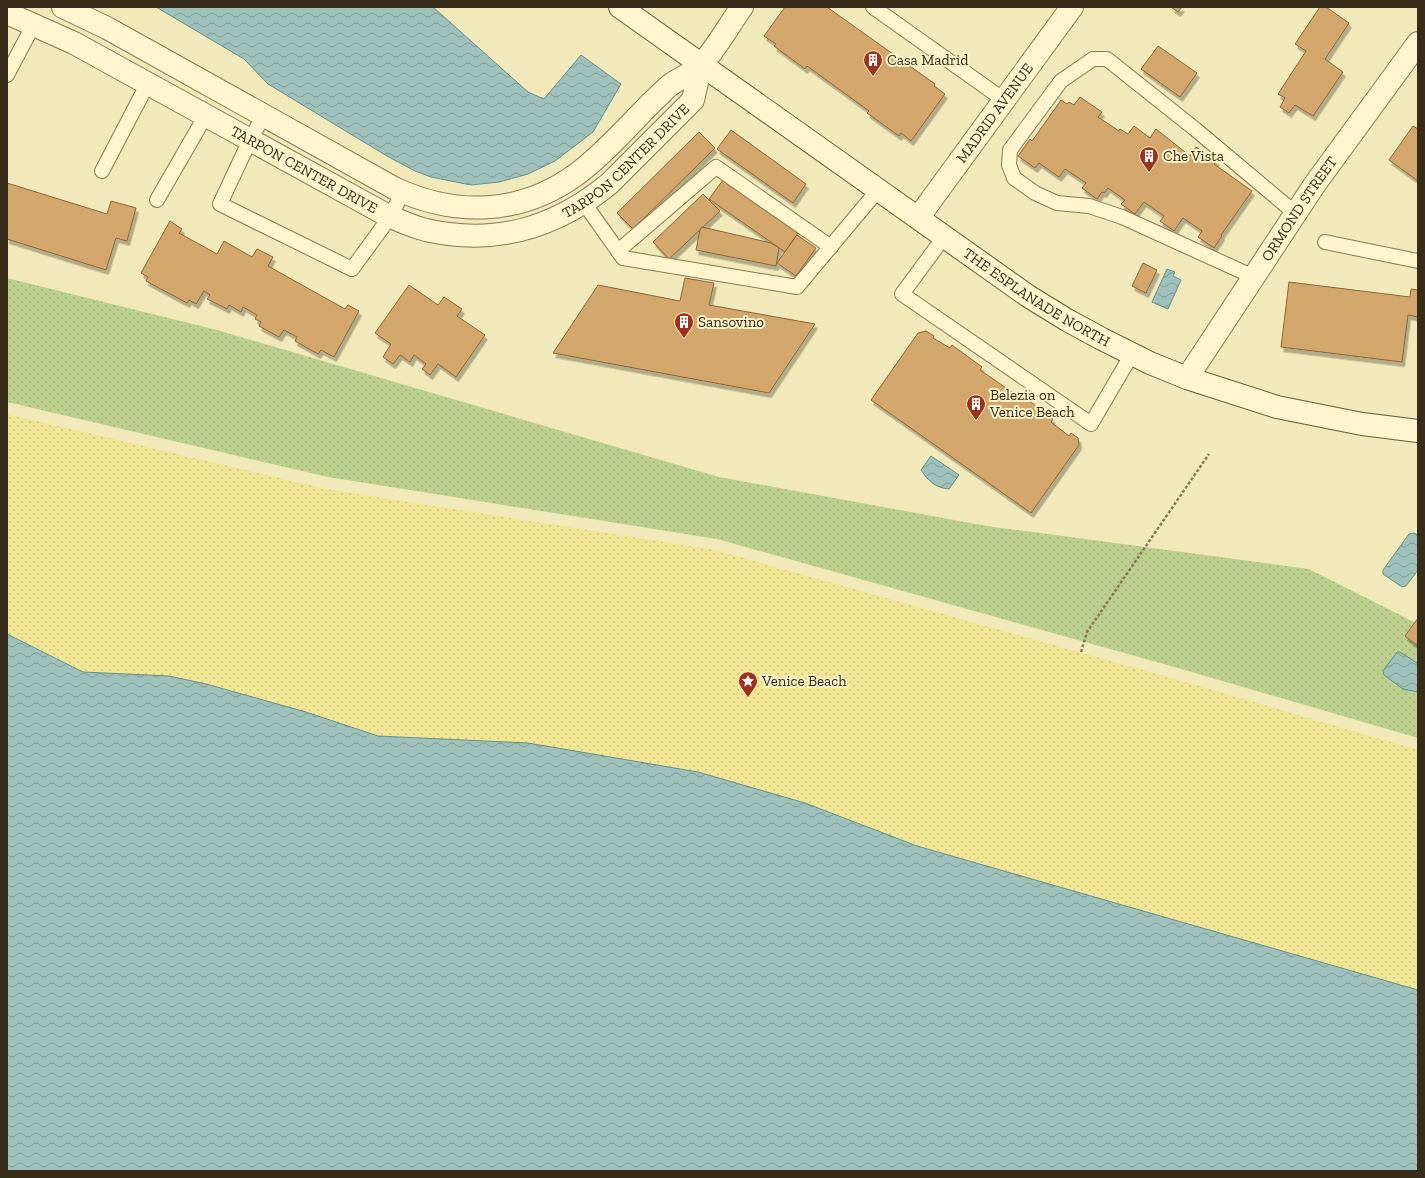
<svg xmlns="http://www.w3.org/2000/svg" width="1425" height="1178" viewBox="0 0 1425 1178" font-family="'Zilla Slab',serif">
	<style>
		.grass { fill: url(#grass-dots) }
		.sand { fill: url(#sand-dots) }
		.water { fill: url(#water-waves); stroke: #668f8b }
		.building { fill: #d3a66c; stroke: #8a6437; filter: url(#shadow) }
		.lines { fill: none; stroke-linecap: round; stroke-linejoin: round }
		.lane-casing { stroke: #897853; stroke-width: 16 }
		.street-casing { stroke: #897853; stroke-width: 24 }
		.secondary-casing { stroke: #6a5836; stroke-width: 24 }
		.path { stroke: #897853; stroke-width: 2.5; stroke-dasharray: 3 2; stroke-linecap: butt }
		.lane { stroke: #fcf5cd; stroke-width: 14 }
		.street { stroke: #fcf5cd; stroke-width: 22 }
		.secondary { stroke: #fcf5cd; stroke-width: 22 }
		.labels { text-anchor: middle; stroke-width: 4; stroke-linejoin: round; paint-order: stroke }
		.poi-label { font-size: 15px; fill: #362c19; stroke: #f8f2c9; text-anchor: start }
		.street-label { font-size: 15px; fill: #362c19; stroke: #f8f2c9 }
	</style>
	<defs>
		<pattern id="grass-dots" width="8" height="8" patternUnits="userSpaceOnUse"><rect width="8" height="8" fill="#bdcf8d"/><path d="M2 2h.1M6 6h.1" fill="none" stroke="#a3b279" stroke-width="1.8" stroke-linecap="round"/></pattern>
		<pattern id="sand-dots" width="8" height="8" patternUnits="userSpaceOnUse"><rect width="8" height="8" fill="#f0e693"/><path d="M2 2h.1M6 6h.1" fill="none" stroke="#cec57e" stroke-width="1.8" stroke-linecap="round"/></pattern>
		<pattern id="water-waves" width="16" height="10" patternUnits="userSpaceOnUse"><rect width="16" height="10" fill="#9ec1bc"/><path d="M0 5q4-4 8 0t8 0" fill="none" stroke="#829d98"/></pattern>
		<filter id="shadow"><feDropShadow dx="2.5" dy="4.5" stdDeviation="0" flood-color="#0004"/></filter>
	</defs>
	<rect width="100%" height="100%" fill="#f1e9b9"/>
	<path class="grass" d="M7 278 217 330 719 477 987 526 1309 569 1418 624V738L1178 668 717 539 328 477 7 402Z"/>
	<path class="sand" d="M7 414 326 489 715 550 1175 679 1418 750V990L917 846 805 803 698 772 528 743 379 736 306 712 206 684 169 676 83 672 7 634Z"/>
	<g class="water">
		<path d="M156 7H433L528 92 544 99 581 55 621 84 593 132 555 161 528 174 499 182 471 185 431 177 415 171 387 156 268 84 244 59Z"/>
		<path d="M1167 269 1175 272 1173 276 1181 280 1168 309 1152 302Z"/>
		<path d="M931 456 959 475 949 489C936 488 928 481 921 470Z"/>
		<path d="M1414 533 1418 535V570L1406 586 1402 587 1383 574V570L1409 534Z"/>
		<path d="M7 634 83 672 169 676 206 684 306 712 378 736 528 743 698 772 805 803 917 846 1418 990V1171H7Z"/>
		<path d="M1397 652H1400L1417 663H1418V692L1403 689 1384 675 1383 671Z"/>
	</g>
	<g class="building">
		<path d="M785 7H827L935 84 934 86 945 94 911 141 901 133 899 136 867 113 869 111 807 66 805 69 774 46 776 44 764 36Z"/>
		<path d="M1171 7H1182L1178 12Z"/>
		<path d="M1320 7H1326L1349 23 1325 59 1343 72 1313 116 1295 105 1289 113 1280 107 1285 98 1278 94 1306 51 1295 44Z"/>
		<path d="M1158 46 1197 73 1180 97 1141 69Z"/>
		<path d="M1080 97 1102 112 1098 117 1119 131 1120 129 1128 134 1134 126 1150 138 1156 129 1190 156 1196 147 1217 161 1214 164 1252 191 1221 235 1222 236 1214 248 1198 237 1202 231 1183 218 1174 231 1160 221 1164 216 1144 202 1135 214 1121 204 1125 200 1108 188 1104 193 1102 192 1097 199 1082 188 1086 183 1065 169 1059 177 1039 163 1035 168 1018 156 1030 139 1032 141 1061 100 1067 104 1069 102 1074 105Z"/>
		<path d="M1413 126 1418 129V181L1389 160Z"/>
		<path d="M731 130 806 184 793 203 717 149Z"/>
		<path d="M699 132 715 148 633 229 617 213Z"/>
		<path d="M723 180 798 233 785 252 709 199Z"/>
		<path d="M7 183 107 214 111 201 136 208 127 241 116 238 106 270 7 239Z"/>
		<path d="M703 194 720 211 669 259 653 242Z"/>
		<path d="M170 221 182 229 179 233 217 254 224 241 252 257 257 249 273 257 268 266 345 309 348 305 359 311 334 357 321 350 318 354 295 341 297 337 284 330 279 337 259 326 261 322 255 319 257 315 243 307 241 312 229 305 227 309 207 299 210 295 204 291 196 304 189 300 187 303 146 281 148 277 141 273Z"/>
		<path d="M702 227 771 243 779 248 776 266 696 250 700 230Z"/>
		<path d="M797 235 816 248 796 276 777 263Z"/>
		<path d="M1143 263 1157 270 1146 293 1132 286Z"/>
		<path d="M685 278 714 283 709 305 815 324 769 393 553 353 598 285 680 301Z"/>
		<path d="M1289 282 1410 297 1411 289 1418 290V317L1408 315 1402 362 1281 347Z"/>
		<path d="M409 285 438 305 444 297 462 309 457 316 485 335 456 377 438 364 430 375 422 369 426 364 414 355 410 362 400 355 393 364 383 357 391 344 375 333Z"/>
		<path d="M926 331 934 336 933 338 950 348 952 345 982 367 980 370 1025 401 1027 399 1053 419 1051 422 1069 436 1071 433 1078 438 1079 445 1031 513 871 400 918 333Z"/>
		<path d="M1418 618V646L1405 636Z"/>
	</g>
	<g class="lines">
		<g class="lane-casing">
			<g id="lane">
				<path d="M873 7 1004 100"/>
				<path d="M7 75 34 24"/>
				<path d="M264 115 250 140 220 204 352 269 390 217 403 192"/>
				<path d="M102 171 148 83"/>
				<path d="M157 200 206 115"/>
				<path d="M584 203 623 258 797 287 878 190"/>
				<path d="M944 237 902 294 1091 424 1132 354"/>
				<path d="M1325 242 1418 261"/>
				<path d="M618 251 716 167 831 247"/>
				<path d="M1254 277 1122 217 1089 206 1057 203 1035 193 1014 178 1009 165 1010 150 1061 81 1093 59H1107L1195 129 1295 213"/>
			</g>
		</g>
		<g class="street-casing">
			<g id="street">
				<path d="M63 7 107 28 394 188C456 217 521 215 577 174 605 153 629 125 654 100 659 96 664 90 669 86 679 78 694 73 702 64 717 47 729 25 742 7"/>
				<path id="s1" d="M7 13 74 43 383 213C397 220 411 226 426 230 496 246 555 228 609 184L693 100 701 65"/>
				<path id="s2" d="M918 218 1072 7"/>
				<path id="s3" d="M1187 378 1315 184 1418 43"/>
			</g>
		</g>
		<g class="secondary-casing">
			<g id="secondary">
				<path id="s4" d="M620 7 1028 296 1067 320 1102 339 1150 363 1187 378 1277 407 1362 424 1418 431"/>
			</g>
		</g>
		<path class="path" d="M1081 652 1087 632 1209 454"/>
		<use href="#lane" class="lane"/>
		<use href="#street" class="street"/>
		<use href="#secondary" class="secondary"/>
	</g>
	<defs>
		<g id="building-pin" transform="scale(1)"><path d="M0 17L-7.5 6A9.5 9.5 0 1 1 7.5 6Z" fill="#9c311e" stroke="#f8f2c9"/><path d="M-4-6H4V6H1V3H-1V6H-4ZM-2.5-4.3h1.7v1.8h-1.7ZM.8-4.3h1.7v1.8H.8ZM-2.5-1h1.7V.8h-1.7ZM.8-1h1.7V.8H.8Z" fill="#fff"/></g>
		<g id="sight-pin" transform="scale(1)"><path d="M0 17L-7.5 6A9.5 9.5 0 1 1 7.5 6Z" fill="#9c311e" stroke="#f8f2c9"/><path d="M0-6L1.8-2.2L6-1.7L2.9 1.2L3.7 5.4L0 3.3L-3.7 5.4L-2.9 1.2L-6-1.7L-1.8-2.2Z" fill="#fff"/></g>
	</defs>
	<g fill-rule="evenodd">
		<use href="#building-pin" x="873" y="60"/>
		<use href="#building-pin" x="1149" y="156"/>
		<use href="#building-pin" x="684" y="322"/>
		<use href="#building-pin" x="976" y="404"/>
		<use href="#sight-pin" x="748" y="681"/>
	</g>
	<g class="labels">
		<g class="poi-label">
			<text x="887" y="65">Casa Madrid</text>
			<text x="1163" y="161">Che Vista</text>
			<text x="698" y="327">Sansovino</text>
			<text x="990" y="400">Belezia on<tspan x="990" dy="17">Venice Beach</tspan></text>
			<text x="762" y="686">Venice Beach</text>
		</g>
		<g class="street-label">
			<text dy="5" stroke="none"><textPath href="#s2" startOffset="130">MADRID AVENUE</textPath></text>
			<text dy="5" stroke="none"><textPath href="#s1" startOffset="696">TARPON CENTER DRIVE</textPath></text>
			<text dy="5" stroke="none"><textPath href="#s1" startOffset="336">TARPON CENTER DRIVE</textPath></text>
			<text dy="5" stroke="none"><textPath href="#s3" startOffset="203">ORMOND STREET</textPath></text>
			<text dy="5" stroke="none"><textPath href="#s4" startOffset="508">THE ESPLANADE NORTH</textPath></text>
		</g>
	</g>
	<rect width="1425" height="1178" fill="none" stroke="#362c19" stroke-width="16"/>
</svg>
